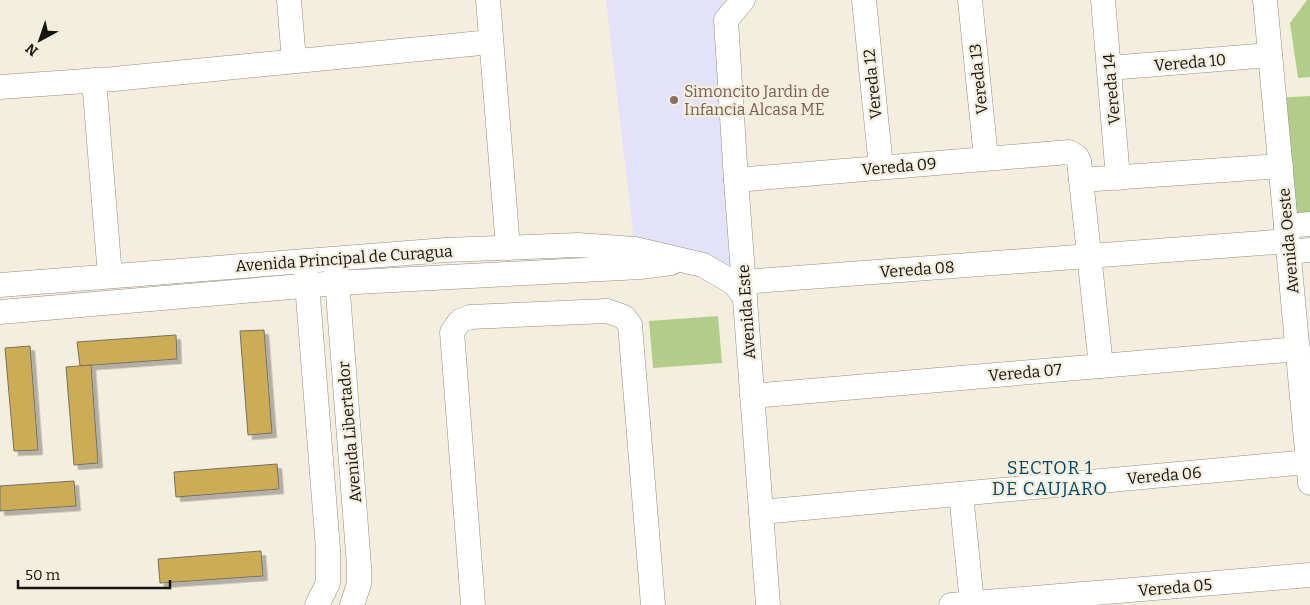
<svg xmlns="http://www.w3.org/2000/svg" width="1310" height="605" viewBox="0 0 1310 605" font-family="Bitter,serif">
	<style>
		.education { fill: #e4e2f8 }
		.green { fill: #b2cd8a }
		.building { fill: #cdac56; stroke: #757063; filter: url(#shadow) }
		.lines { fill: none; stroke-linecap: round; stroke-linejoin: round }
		.minor-casing { stroke: #938e80; stroke-width: 25 }
		.minor { stroke: #fff; stroke-width: 24 }
		.education-dot { fill: #8d6e63; stroke: #f4eedf; stroke-width: 2 }
		.labels { text-anchor: middle; stroke-width: 4.5; stroke-linejoin: round; paint-order: stroke }
		.street-label { font-size: 16px; fill: #16140f; stroke: #f4eedf }
		.education-label { font-size: 16px; fill: #785e54; stroke: #f4eedf; text-anchor: start }
		.neighbourhood-label { font-size: 18px; letter-spacing: 1px; fill: #004967; stroke: #f4eedf }
	</style>
	<defs>
		<filter id="shadow"><feDropShadow dx="4.5" dy="4.5" stdDeviation="0" flood-color="#0004"/></filter>
	</defs>
	<rect width="100%" height="100%" fill="#f4eedf"/>
	<path class="education" d="M606 0H724L734 283 635 249Z"/>
	<g class="green">
		<path d="M1307 0H1310V77L1298 78 1290 23Z"/>
		<path d="M1310 96V224L1286 226 1274 98Z"/>
		<path d="M718 316 722 363 653 368 649 321Z"/>
	</g>
	<g class="building">
		<path d="M264 330 272 433 248 435 240 331Z"/>
		<path d="M176 335 177 359 80 366 77 342Z"/>
		<path d="M30 346 38 450 14 451 5 348Z"/>
		<path d="M91 365 98 463 74 465 66 367Z"/>
		<path d="M277 464 279 489 176 497 174 472Z"/>
		<path d="M74 481 76 506 0 511V486Z"/>
		<path d="M261 551 263 576 160 583 158 559Z"/>
	</g>
	<g class="lines">
		<g class="minor-casing">
			<g id="minor">
				<path d="M289 0 294 61"/>
				<path d="M488 0 508 248"/>
				<path d="M743 0 726 20 736 180 768 605"/>
				<path d="M864 0 881 167"/>
				<path d="M970 0 986 158"/>
				<path d="M1103 0 1118 178"/>
				<path d="M1265 0 1310 483"/>
				<path d="M1109 68 1270 55"/>
				<path d="M94 80 110 276"/>
				<path d="M0 87 114 79 491 42"/>
				<path d="M736 180 1069 152 1077 157 1079 161 1101 366"/>
				<path d="M1081 180 1281 166"/>
				<path d="M1286 226 1310 224"/>
				<path d="M1289 252 1310 250"/>
				<path d="M336 267 359 566V584L352 605"/>
				<path d="M306 271 328 549V583L317 605"/>
				<path d="M743 282 1288 241"/>
				<path d="M0 285 446 250 578 245 635 249 703 265 734 283 745 297"/>
				<path d="M0 312 337 283 640 267 671 263"/>
				<path d="M752 396 1298 349"/>
				<path d="M961 494 972 603"/>
				<path d="M761 512 1308 462"/>
				<path d="M473 605 452 332 460 321 470 317 607 311 624 317 630 325 653 605"/>
				<path d="M951 605 1310 575"/>
			</g>
		</g>
		<use href="#minor" class="minor"/>
	</g>
	<circle class="education-dot" cx="674" cy="100" r="5"/>
	<g class="labels">
		<g class="street-label">
			<text transform="translate(1190 62) rotate(-5)" y="6">Vereda 10</text>
			<text transform="translate(978 79) rotate(-96)" y="6">Vereda 13</text>
			<text transform="translate(872 84) rotate(-96)" y="6">Vereda 12</text>
			<text transform="translate(1111 89) rotate(-95)" y="6">Vereda 14</text>
			<text transform="translate(899 166) rotate(-5)" y="6">Vereda 09</text>
			<text transform="translate(1288 241) rotate(-95)" y="6">Avenida Oeste</text>
			<text transform="translate(344 258) rotate(-4)" y="6">Avenida Principal de Curagua</text>
			<text transform="translate(917 269) rotate(-4)" y="6">Vereda 08</text>
			<text transform="translate(746 312) rotate(-94)" y="6">Avenida Este</text>
			<text transform="translate(1025 372) rotate(-5)" y="6">Vereda 07</text>
			<text transform="translate(349 432) rotate(-95)" y="6">Avenida Libertador</text>
			<text transform="translate(1164 475) rotate(-5)" y="6">Vereda 06</text>
			<text transform="translate(1175 587) rotate(-5)" y="6">Vereda 05</text>
		</g>
		<g class="education-label">
			<text x="684" y="97">Simoncito Jardin de<tspan x="684" dy="18">Infancia Alcasa ME</tspan></text>
		</g>
		<g class="neighbourhood-label">
			<text x="1050" y="474">SECTOR 1<tspan x="1050" dy="21">DE CAUJARO</tspan></text>
		</g>
	</g>
	<g transform="translate(40 40) rotate(220)" stroke="#f4eedf" stroke-width="4" paint-order="stroke">
	<path d="M0-4L9 19L0 12L-9 19Z" fill="#16140f"/>
	<text y="-8" font-size="14" font-weight="bold" text-anchor="middle" fill="#16140f">N</text>
	</g>
	<path d="M18 580v8h152v-8" fill="none" stroke="#16140f" stroke-width="2.5"/>
	<text x="25" y="580" font-size="15" fill="#16140f" stroke="#f4eedf" stroke-width="4" paint-order="stroke">50 m</text>
</svg>
